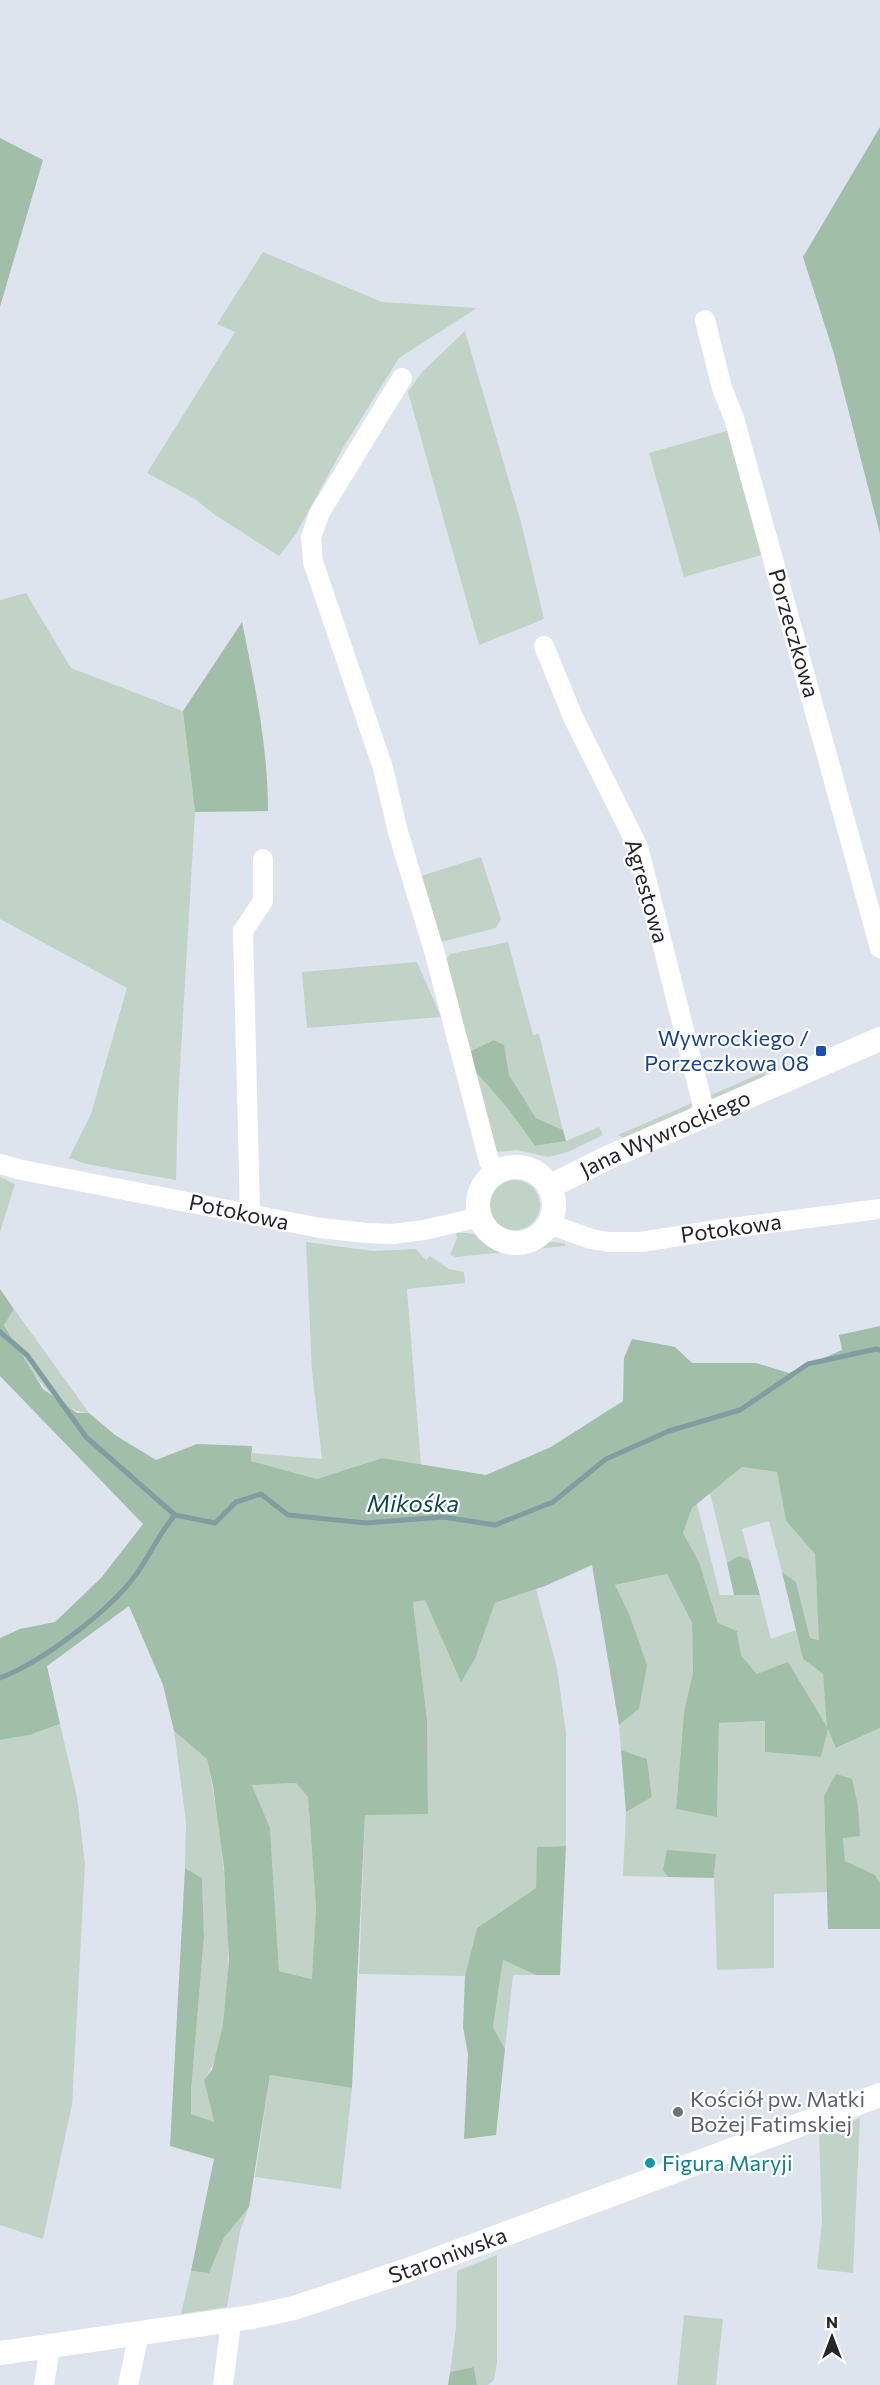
<svg xmlns="http://www.w3.org/2000/svg" width="880" height="2385" viewBox="0 0 880 2385" font-family="Commissioner,sans-serif">
	<style>
		.green { fill: #c1d3c6 }
		.forest { fill: #a1bea9; fill-rule: evenodd }
		.lines { fill: none; stroke-linecap: round; stroke-linejoin: round }
		.stream { stroke: #809da1; stroke-width: 5 }
		.minor { stroke: #fff; stroke-width: 20 }
		.tertiary { stroke: #fff; stroke-width: 24 }
		.transit-dot { fill: #1a4fb4; stroke: #fff; stroke-width: 2 }
		.worship-dot { fill: #6b7280; stroke: #fff; stroke-width: 2 }
		.culture-dot { fill: #0f9aa8; stroke: #fff; stroke-width: 2 }
		.labels { text-anchor: middle; stroke-width: 4.5; stroke-linejoin: round; paint-order: stroke }
		.street-label { font-size: 22px; fill: #232529; stroke: #fff }
		.transit-label { font-size: 22px; fill: #164399; stroke: #fff; text-anchor: end }
		.worship-label { font-size: 22px; fill: #5b616d; stroke: #fff; text-anchor: start }
		.culture-label { font-size: 22px; fill: #0d838f; stroke: #fff; text-anchor: start }
		.water-label { font-size: 24px; font-style: italic; fill: #0b484d; stroke: #fff }
	</style>
	<rect width="100%" height="100%" fill="#dee4ee"/>
	<g class="green">
		<path d="M263 252 382 302 477 308 399 358 344 446 296 534 279 556 215 515 195 499 147 473 235 332 217 324Z"/>
		<path d="M465 331 521 522 544 619 479 645 408 392 422 372Z"/>
		<path d="M730 430 765 554 684 577 649 453Z"/>
		<path d="M26 593 71 668 183 711 195 812 178 1101 176 1180 86 1164 69 1158 91 1114 127 988 0 919V600Z"/>
		<path d="M481 857 501 919 496 928 441 942 421 876Z"/>
		<path d="M508 942 533 1035 539 1034 563 1130 536 1118 509 1075 503 1045 494 1040 471 1051 444 962 450 954Z"/>
		<path d="M417 962 441 1017 307 1028 302 972Z"/>
		<path d="M475 1071 509 1110 535 1146 566 1141 599 1127 603 1135 568 1152 548 1157 517 1150 495 1152Z"/>
		<path d="M766 1071 764 1080 716 1101 709 1096Z"/>
		<path d="M692 1103 689 1112 626 1139 618 1135Z"/>
		<path d="M0 1177 15 1184 0 1232Z"/>
		<circle cx="515" cy="1205" r="25"/>
		<path d="M456 1233C483 1231 488 1246 510 1248 532 1251 538 1237 565 1244V1246L456 1257 450 1255 457 1238Z"/>
		<path d="M306 1242 373 1251 416 1249 426 1260 430 1256 449 1269 464 1272 465 1283 407 1289 421 1465 382 1458 317 1479 251 1461 252 1453 322 1459 312 1371Z"/>
		<path d="M14 1309 89 1413C48 1411 23 1355 4 1324Z"/>
		<path d="M742 1467 777 1472 786 1521 815 1554 820 1640 810 1638 796 1582 782 1572 769 1521 742 1529 750 1560 739 1556 727 1563 710 1493Z"/>
		<path d="M697 1504 720 1595H760L771 1639 796 1630 803 1659 823 1674 828 1728 837 1748 880 1728V1883L875 1875 845 1862 843 1838 824 1796 827 1892 774 1894V1968L717 1970 714 1878 716 1854 663 1870 668 1877 623 1876 626 1812 652 1797 647 1759 621 1750 619 1725 639 1709 615 1585 667 1574 692 1623 693 1672 684 1712 676 1809 717 1817 719 1723 765 1721V1752L821 1757 828 1728 757 1674 741 1655 737 1631 718 1623 699 1562 683 1533 692 1508Z"/>
		<path d="M536 1589 557 1668 566 1733V1846L538 1847 536 1888 477 1928 465 1976 359 1974 365 1814H428L427 1719 413 1602 425 1599 461 1681 475 1659 495 1603Z"/>
		<path d="M60 1724 77 1797 85 1864 72 2105 43 2239 0 2225V1740L29 1735Z"/>
		<path d="M174 1731 207 1759C222 1830 248 2021 204 2080L214 2123 191 2114V2092L204 1937 202 1878 185 1868 186 1822Z"/>
		<path d="M296 1783 308 1796 316 1908 313 1979 279 1971 270 1828 252 1785Z"/>
		<path d="M503 1960 536 1975H513L505 2049 493 2027Z"/>
		<path d="M270 2075 352 2088 341 2189 255 2177Z"/>
		<path d="M860 2118 853 2273 817 2269 822 2221 819 2134Z"/>
		<path d="M249 2207 240 2231 227 2307 181 2314 191 2271 209 2273 224 2238Z"/>
		<path d="M497 2255V2363L494 2380 488 2385H477L474 2367 450 2372 456 2328 457 2271Z"/>
		<path d="M684 2315 723 2319 716 2385H677Z"/>
	</g>
	<g class="forest">
		<path d="M880 127V534L834 354 803 257Z"/>
		<path d="M0 138 43 160 0 307Z"/>
		<path d="M242 622C255 685 268 747 268 811L195 812 183 711Z"/>
		<path d="M494 1040 504 1045 509 1075 536 1118 563 1130 566 1141 535 1146 509 1110 475 1071 471 1051Z"/>
		<path d="M0 1289 14 1309 4 1325 43 1389 77 1413H89L115 1435 156 1460 197 1444 252 1446 251 1461 317 1479 382 1458 486 1475 551 1447 623 1401 624 1358 632 1339 675 1347 692 1363H756L789 1373 842 1350 839 1335 880 1326V1728L836 1748 828 1729 821 1757 765 1752V1721L719 1723 717 1817 676 1809 684 1712 693 1672 692 1623 667 1574 615 1585 629 1614 647 1665 639 1709 619 1725 592 1565 545 1586 495 1603 475 1659 461 1682 425 1600 413 1602 427 1719 428 1814 365 1815 352 2088 270 2075 249 2207 224 2238 209 2273 191 2271 214 2159 170 2146 185 1868 202 1878 204 1937 191 2092V2114L214 2122 204 2080 212 2070 223 2025 229 1960 224 1868 213 1786 207 1759 174 1731 163 1685 129 1606 47 1666 60 1724 29 1735 0 1740V1638L20 1629 55 1622 101 1578 143 1524 0 1376ZM742 1467 777 1472 786 1521 815 1554 819 1640 810 1638 796 1582 782 1572 803 1659 823 1674 827 1727 788 1662 757 1674 741 1655 737 1631 718 1623 699 1562 683 1533 692 1508ZM296 1783 308 1797 316 1908 312 1979 279 1971 270 1828 252 1785Z"/>
		<path d="M739 1556 750 1560 760 1595H734L727 1563Z"/>
		<path d="M621 1750 647 1759 652 1797 626 1812Z"/>
		<path d="M836 1774 852 1779 858 1806 860 1836 843 1838 845 1861 875 1875 880 1883V1929H828L824 1796Z"/>
		<path d="M566 1846 560 1975H536L503 1960 493 2027 505 2049 496 2135 464 2139 468 2054 463 2027 465 1976 477 1928 536 1888 537 1847Z"/>
		<path d="M667 1850 716 1854 714 1878 668 1877 663 1870Z"/>
		<path d="M474 2367 477 2385H448L450 2372Z"/>
	</g>
	<g class="lines">
		<g class="stream">
			<path d="M0 1332 27 1355 86 1437 175 1515 215 1523 236 1502 261 1494 288 1515 366 1523 443 1517 495 1525 553 1502 606 1459 669 1431 740 1410 808 1364 876 1349 880 1350"/>
			<path d="M0 1678C42 1662 108 1612 135 1576 150 1556 159 1533 175 1515"/>
		</g>
		<g class="minor">
			<path d="M705 320 722 388 734 418 880 948"/>
			<path d="M402 378 319 514 311 538 313 562 383 768 398 832 435 954 489 1161 495 1173"/>
			<path d="M544 646 573 717 638 847 705 1114"/>
			<path d="M0 1164 22 1170 320 1228 367 1233 392 1234 424 1230 480 1217"/>
			<path d="M250 1214 243 931 263 901V859"/>
			<path d="M549 1224 591 1239 609 1242H641L723 1229 880 1209"/>
			<path d="M44 2385 50 2346"/>
			<path d="M128 2385 139 2333"/>
			<path d="M223 2385 230 2331 229 2320"/>
		</g>
		<g class="tertiary">
			<circle cx="516" cy="1205" r="38"/>
			<path id="s1" d="M549 1187 607 1158 880 1039"/>
			<path id="s2" d="M0 2353 252 2317 294 2308 405 2271 880 2095"/>
		</g>
	</g>
	<rect class="transit-dot" x="815" y="1045" width="12" height="12" rx="3"/>
	<circle class="worship-dot" cx="678" cy="2112" r="6"/>
	<circle class="culture-dot" cx="650" cy="2163" r="6"/>
	<g class="labels">
		<g class="street-label">
			<text transform="translate(794 633) rotate(74)" y="8">Porzeczkowa</text>
			<text transform="translate(647 891) rotate(74)" y="8">Agrestowa</text>
			<text dy="8" stroke="none"><textPath href="#s1" startOffset="128">Jana Wywrockiego</textPath></text>
			<text transform="translate(239 1212) rotate(12)" y="8">Potokowa</text>
			<text transform="translate(731 1228) rotate(-8)" y="8">Potokowa</text>
			<text dy="8" stroke="none"><textPath href="#s2" startOffset="460">Staroniwska</textPath></text>
		</g>
		<g class="transit-label">
			<text x="809" y="1046">Wywrockiego /<tspan x="809" dy="25">Porzeczkowa 08</tspan></text>
		</g>
		<g class="worship-label">
			<text x="690" y="2107">Kościół pw. Matki<tspan x="690" dy="25">Bożej Fatimskiej</tspan></text>
		</g>
		<g class="culture-label">
			<text x="662" y="2171">Figura Maryji</text>
		</g>
		<g class="water-label">
			<text x="413" y="1512">Mikośka</text>
		</g>
	</g>
	<g transform="translate(832 2337)" stroke="#ffffff" stroke-width="4.5" paint-order="stroke">
	<path d="M0-4.5L10 22L0 15L-10 22Z" fill="#232529"/>
	<text y="-9" font-size="16" font-weight="bold" text-anchor="middle" fill="#232529">N</text>
	</g>
</svg>
